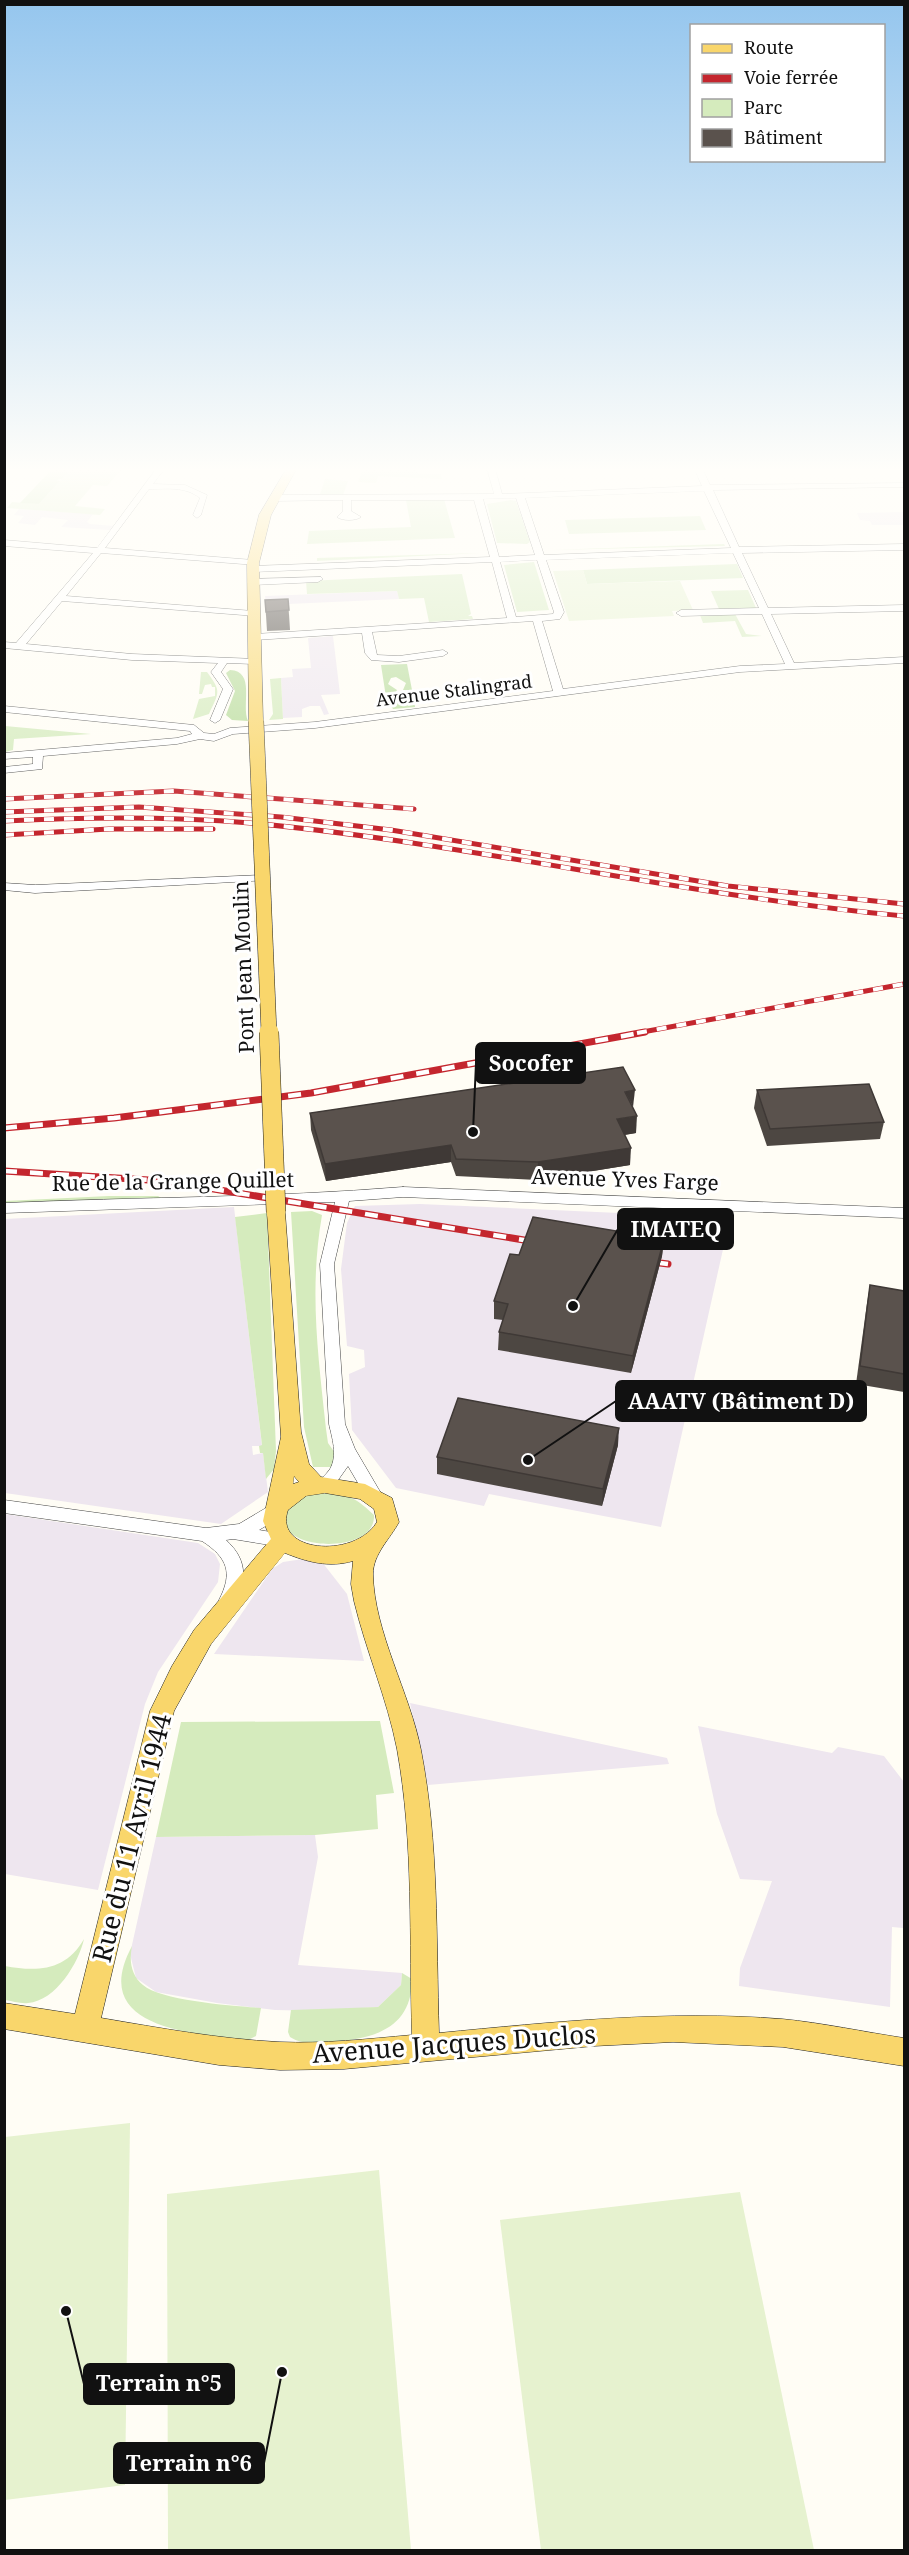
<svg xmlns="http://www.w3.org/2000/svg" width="909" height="2555" viewBox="0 0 909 2555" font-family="'Noto Serif',serif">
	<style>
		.industrial { fill: #eee6ef }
		.green { fill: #d5ebbd }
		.forest { fill: #b9dc9c }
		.pitch { fill: #e6f2cf }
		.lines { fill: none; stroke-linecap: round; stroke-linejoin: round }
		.minor-casing { stroke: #444; stroke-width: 1 }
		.major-casing { stroke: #222; stroke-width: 1 }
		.minor { fill: #fff; fill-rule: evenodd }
		.major { fill: #f9d66b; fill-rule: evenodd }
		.rail-far1-casing { stroke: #c4262e; stroke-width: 5 }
		.rail-casing { stroke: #c4262e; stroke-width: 7 }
		.rail-far1 { stroke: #fff; stroke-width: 4; stroke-dasharray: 10; stroke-linecap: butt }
		.rail { stroke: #fff; stroke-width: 4.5; stroke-dasharray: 13; stroke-linecap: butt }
		.major-bridge-far1-casing { stroke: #222; stroke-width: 16; stroke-linecap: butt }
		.major-bridge-casing { stroke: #222; stroke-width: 20; stroke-linecap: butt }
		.major-bridge-far1 { stroke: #f9d66b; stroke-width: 15 }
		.major-bridge { stroke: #f9d66b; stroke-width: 19 }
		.wall { fill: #4d4742 }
		.shaded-wall { fill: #3f3936 }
		.building { fill: #5a524d; stroke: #3f3936; stroke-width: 1.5 }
		.labels { text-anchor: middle; stroke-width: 6; stroke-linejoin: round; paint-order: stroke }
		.far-street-label { font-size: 18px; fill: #111; stroke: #fff }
		.street-label { font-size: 21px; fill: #111; stroke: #fff }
		.near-street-label { font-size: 26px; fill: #111; stroke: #fff }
		.leader { fill: none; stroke: #111; stroke-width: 2 }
		.callout-dot { fill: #111; stroke: #fff; stroke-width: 2 }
		.callout { fill: #111; stroke: #111; stroke-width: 2 }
		.callout-label { font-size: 22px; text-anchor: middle; font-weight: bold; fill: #fff }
	</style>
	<rect width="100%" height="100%" fill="#fffdf5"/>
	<g class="industrial">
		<path d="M19 509 93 514 87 522 90 524 114 526 110 530 61 527 68 520 42 517 35 525 18 523 24 516 14 515Z"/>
		<path d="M903 512 904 525H872L870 521 860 520 857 513Z"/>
		<path d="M397 591 399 599 266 605 265 596Z"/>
		<path d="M333 636 340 694 321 695 329 714 324 715 320 706H310L302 709V717L283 718 281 678 293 677 292 669 311 668 308 638Z"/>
		<path d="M420 1204 730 1218 661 1527 489 1494 484 1506 396 1488 352 1430 349 1374 365 1367 364 1350 347 1346 341 1269 347 1223 355 1206Z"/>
		<path d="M234 1207 262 1446H252L253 1455 263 1453 268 1492 221 1524 5 1493V1219Z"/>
		<path d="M5 1514 198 1543 215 1554 220 1564 218 1582 158 1672 145 1704 98 1890 5 1874Z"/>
		<path d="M303 1559 322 1562 347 1594 364 1661 214 1654 272 1569 283 1562Z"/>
		<path d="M410 1703 667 1758 669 1764 428 1785Z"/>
		<path d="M698 1726 832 1753 838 1747 884 1756 904 1782V1935L903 1928 892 1927 890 2007 739 1986 740 1968 772 1881 740 1879 717 1814Z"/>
		<path d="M315 1835 318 1857 298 1965 402 1973 401 1985 378 2007 319 2011 275 2010 217 2003 156 1992 136 1978 130 1954 156 1837Z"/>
	</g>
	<g class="green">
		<path d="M72 468H123L107 486 93 485 75 506 105 509 100 515 7 508 12 502 39 504Z"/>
		<path d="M363 468H419L418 473 441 474 442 479 378 476 376 483 358 482Z"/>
		<path d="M325 479 348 481 343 495 319 497Z"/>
		<path d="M444 499 455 538 307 544 309 531 411 527 406 500Z"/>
		<path d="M511 500 516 501 530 542 527 544 497 543 487 504Z"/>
		<path d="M700 516 706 530 569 534 565 520Z"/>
		<path d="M724 544 725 546 551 550Z"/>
		<path d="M481 553 317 561V558Z"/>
		<path d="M534 562 549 610 517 612 504 565Z"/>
		<path d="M737 564 743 578 587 584 583 570Z"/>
		<path d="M462 574 471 614 468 616H472L473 619 429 622 424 598 399 599 397 591 307 594 306 581Z"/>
		<path d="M748 590 756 608 719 609 711 591Z"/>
		<path d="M735 614 746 634 762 636 742 637 735 621 703 623 700 615Z"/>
		<path d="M201 672H207C222 692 219 692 209 714L193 719 199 699 215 696V687H212L211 684 205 685 202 694H199Z"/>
		<path d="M281 678 283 719 269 720 273 714 270 679Z"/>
		<path d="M5 726 91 734 14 739 13 750 5 752Z"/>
		<path d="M109 1196H158L163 1199 5 1204V1201Z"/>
		<path d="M312 1211 322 1215C309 1290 318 1354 326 1429L328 1443 335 1453 332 1467H313L304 1427 291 1212Z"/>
		<path d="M267 1213 276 1451 274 1469 266 1479 263 1453H260L259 1446 262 1445 235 1217Z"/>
		<path d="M315 1493C346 1495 351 1493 374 1515 376 1551 299 1551 287 1528 285 1524 285 1518 284 1514L298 1499Z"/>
		<path d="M380 1721 394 1793 376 1795 378 1829 315 1835 156 1837 181 1722Z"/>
		<path d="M84 1939C79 1962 56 2001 28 2003 21 2004 12 2001 5 2000V1966C37 1972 66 1971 84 1939Z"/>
		<path d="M132 1946C129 1961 131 1975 143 1985 161 2001 235 2006 261 2008L256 2036 248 2040H238C185 2032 89 2026 132 1946Z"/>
		<path d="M402 1973 412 1979C412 2029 373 2039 331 2042 318 2043 302 2045 290 2037L288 2032 291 2010 378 2007 401 1985Z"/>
	</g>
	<g class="forest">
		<path d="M52 469 69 471 62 479 56 480 60 481 39 504 20 503Z"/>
		<path d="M407 664 412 690H403L406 683 396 677 391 678 388 684 397 690 394 695 397 699 402 700 413 695 415 707 393 709 386 697 381 665Z"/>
		<path d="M230 670C256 671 241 705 248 721L232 720 226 715 235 691 226 673Z"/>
	</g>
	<g class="pitch">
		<path d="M583 570 587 584 680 581 693 610 672 611 674 616 569 621 553 571Z"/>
		<path d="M130 2123 125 2485 5 2500V2137Z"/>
		<path d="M379 2170 411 2550H168L167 2194Z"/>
		<path d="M740 2192 814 2550H541L500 2220Z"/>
	</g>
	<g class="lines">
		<g class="minor-casing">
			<g id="minor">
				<path d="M4 468H14L4 475Z"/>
				<path d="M157 468H165L153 484 185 485 207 495 201 515 197 518 193 515 200 498C185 486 166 489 149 489L105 548 253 560 257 563 256 565 101 553 66 596 253 611 256 612V616L62 601 26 644 132 654 257 659 259 661 254 664 227 663 221 672 233 689 220 720 215 723 210 720 223 689 211 672 218 663 132 660 4 648V642L16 643 93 553 4 546V540L97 548Z"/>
				<path d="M487 468H495L502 494 702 486 694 468H702L710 485 904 483V487L713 490 739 547 904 544V550L742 553 768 608 904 605V611L771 614 794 663 904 657V663L740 672 315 728 233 734 214 741 200 739 177 744 43 756 42 769 4 773V767L33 764V757L4 759V753L177 738 192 734 190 731 4 712V706L194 725 204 733 214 734 230 728 315 722 553 691 533 621 372 632 377 655 399 656 443 650 448 653 443 656 399 662 371 660 365 653 362 633 255 640 250 637 255 634 507 618 492 562 252 572 247 569 252 566 490 557 474 500H351V511L361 517C356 521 342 521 337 517L343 511V500L274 501 270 498 274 495 494 494ZM704 491 731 548 544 555 525 498ZM516 498 535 555 499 557 483 499ZM733 553 759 608 681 610 676 613 681 616 762 614 785 664 740 666 563 689 542 621 560 619 564 612 546 560ZM537 560 554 612 553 614 516 617 500 562Z"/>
				<path d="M321 577 323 579 318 582 252 585 247 582 252 579Z"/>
				<path d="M264 875 268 876V880L35 893 4 890V883L35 885Z"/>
				<path d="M403 1187 904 1208V1218L403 1197 349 1201 334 1264 345 1424 355 1449 382 1495 380 1500 374 1501 368 1500 348 1466 331 1490H319L317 1485C320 1479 326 1475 330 1469 338 1455 332 1438 329 1424L320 1264 335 1202 4 1213V1203C137 1197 270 1198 403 1187Z"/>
				<path d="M4 1500 206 1528 239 1524 276 1502 282 1504 284 1509 274 1521 259 1530 288 1535 291 1540 288 1545 282 1547 233 1539 226 1540C248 1560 247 1581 234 1605L228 1607 222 1605 219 1600C233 1573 228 1558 202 1541L4 1513Z"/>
			</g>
		</g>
		<g class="major-casing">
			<g id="major">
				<path d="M287 468H297L271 515 259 563 263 721 256 725 249 721 247 563 259 515Z"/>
				<path d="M276 1206 283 1208 285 1212 301 1432 309 1464 321 1477 365 1484 392 1498 399 1522C390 1539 373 1554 373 1574 374 1632 410 1693 421 1750 439 1843 436 1938 439 2033 553 2022 667 2010 782 2019 823 2023 864 2032 904 2038V2066L783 2047 673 2042 594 2046 344 2069 280 2070 219 2065 4 2029V2003L75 2014 150 1711 172 1666 194 1630 271 1539 263 1521 281 1437 267 1212 269 1208ZM294 1476 299 1482 293 1484ZM325 1493 360 1499 374 1509 377 1522C355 1559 273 1553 288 1510L306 1496ZM285 1553C307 1562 329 1568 353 1561L351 1584 354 1601C366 1651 387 1698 397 1749 414 1843 409 1940 412 2035 368 2039 323 2044 279 2042 219 2039 160 2028 101 2018L174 1711 211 1644Z"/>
			</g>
		</g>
		<use href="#minor" class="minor"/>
		<use href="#major" class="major"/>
		<g class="rail-far1-casing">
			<g id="rail-far1">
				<path d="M4 799 174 791 414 809"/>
				<path d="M4 812 139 807 281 817 391 830 728 886 904 904"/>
				<path d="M4 821C86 817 168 816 250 823 470 843 684 896 904 916"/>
				<path d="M4 835 109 829H213"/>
				<path d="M637 1033 904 984"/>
			</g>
		</g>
		<g class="rail-casing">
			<g id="rail">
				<path d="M4 1128 114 1118 311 1093 645 1032"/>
				<path d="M4 1171 165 1181 530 1241"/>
				<path d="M660 1263 668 1264"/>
			</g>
		</g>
		<use href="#rail-far1" class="rail-far1"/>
		<use href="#rail" class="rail"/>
		<g class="major-bridge-far1-casing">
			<path id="major-bridge-far1" d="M256 721 269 1033"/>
		</g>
		<g class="major-bridge-casing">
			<path id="major-bridge" d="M269 1032 276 1212"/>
		</g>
		<use href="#major-bridge-far1" class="major-bridge-far1"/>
		<use href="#major-bridge" class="major-bridge"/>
	</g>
	<g class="wall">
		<path d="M288 599 290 630 267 631 265 600Z"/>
		<path d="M757 1090 884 1122 880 1139 767 1146 754 1108Z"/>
		<path d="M310 1113 636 1133 625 1135 630 1165 537 1180 456 1176 451 1162 326 1181 311 1130Z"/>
		<path d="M664 1239 662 1256 631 1373 498 1350 499 1332 503 1320 494 1319V1301L519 1255Z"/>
		<path d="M870 1285 904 1291V1392L856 1384 867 1303Z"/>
		<path d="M618 1445 602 1506 437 1474V1457Z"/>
	</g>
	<g class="shaded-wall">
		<path d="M635 1090 633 1107 625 1092Z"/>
		<path d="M637 1116 636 1133 616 1136 617 1119Z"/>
		<path d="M451 1145V1162L326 1181 325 1164Z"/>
		<path d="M631 1148 630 1165 537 1180 538 1162Z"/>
		<path d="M664 1239 662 1256 631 1373 633 1356Z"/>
		<path d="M619 1428 618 1445 602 1506 603 1489Z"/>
	</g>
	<g class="building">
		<path d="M288 599 289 610 266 612 265 600Z"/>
		<path d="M623 1067 635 1090 625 1092 637 1116 617 1119 631 1148 538 1162 456 1159 451 1145 325 1164 310 1113Z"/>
		<path d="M869 1084 884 1122 770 1129 757 1090Z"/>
		<path d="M533 1217 664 1239 633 1356 499 1332 508 1304 494 1301 510 1254 519 1255Z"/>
		<path d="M870 1285 904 1291V1374L860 1366Z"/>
		<path d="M458 1398 619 1428 603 1489 437 1457Z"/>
	</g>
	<linearGradient id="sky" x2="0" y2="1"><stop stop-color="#95c6ee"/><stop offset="0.57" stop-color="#fffefa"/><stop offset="1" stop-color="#fffefa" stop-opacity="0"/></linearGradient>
	<rect width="909" height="825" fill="url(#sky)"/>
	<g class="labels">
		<g class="far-street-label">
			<text transform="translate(454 691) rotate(-7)" y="6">Avenue Stalingrad</text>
		</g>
		<g class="street-label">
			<text transform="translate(244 967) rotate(-92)" y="7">Pont Jean Moulin</text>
			<text transform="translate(625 1180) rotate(2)" y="7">Avenue Yves Farge</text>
			<text transform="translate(173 1182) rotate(-1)" y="7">Rue de la Grange Quillet</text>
		</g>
		<g class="near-street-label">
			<text transform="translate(132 1838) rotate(-76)" y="9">Rue du 11 Avril 1944</text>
			<text transform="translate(454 2044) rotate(-4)" y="9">Avenue Jacques Duclos</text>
		</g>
	</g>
	<path class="leader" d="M473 1132L476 1063M573 1306L618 1229M528 1460L616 1401M66 2311L84 2384M282 2372L264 2463"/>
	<g class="callout-dot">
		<circle cx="473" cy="1132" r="6"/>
		<circle cx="573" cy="1306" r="6"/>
		<circle cx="528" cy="1460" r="6"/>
		<circle cx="66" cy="2311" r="6"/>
		<circle cx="282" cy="2372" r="6"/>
	</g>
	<g class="callout">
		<rect x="476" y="1043" width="109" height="40" rx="6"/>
		<rect x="618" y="1209" width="115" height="40" rx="6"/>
		<rect x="616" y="1381" width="250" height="40" rx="6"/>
		<rect x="84" y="2364" width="150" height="40" rx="6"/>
		<rect x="114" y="2443" width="150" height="40" rx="6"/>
	</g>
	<g class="callout-label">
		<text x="531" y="1071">Socofer</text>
		<text x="676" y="1237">IMATEQ</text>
		<text x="741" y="1409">AAATV (Bâtiment D)</text>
		<text x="159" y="2391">Terrain n°5</text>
		<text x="189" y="2471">Terrain n°6</text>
	</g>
	<rect width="909" height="2555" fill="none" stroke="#111111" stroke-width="12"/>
	<rect x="690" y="24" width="195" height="138" fill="#ffffff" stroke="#a0a0a0" stroke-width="1.5"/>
	<rect x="702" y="44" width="30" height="9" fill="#f9d66b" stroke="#a0a0a0" stroke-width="1.5"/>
	<text x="744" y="54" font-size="18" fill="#111111">Route</text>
	<rect x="702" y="74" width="30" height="9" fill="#c4262e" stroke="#a0a0a0" stroke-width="1.5"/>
	<text x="744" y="84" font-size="18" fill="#111111">Voie ferrée</text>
	<rect x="702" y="99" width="30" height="18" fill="#d5ebbd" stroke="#a0a0a0" stroke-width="1.5"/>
	<text x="744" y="114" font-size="18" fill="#111111">Parc</text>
	<rect x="702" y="129" width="30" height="18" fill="#5a524d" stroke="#a0a0a0" stroke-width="1.5"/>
	<text x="744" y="144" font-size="18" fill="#111111">Bâtiment</text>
</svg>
